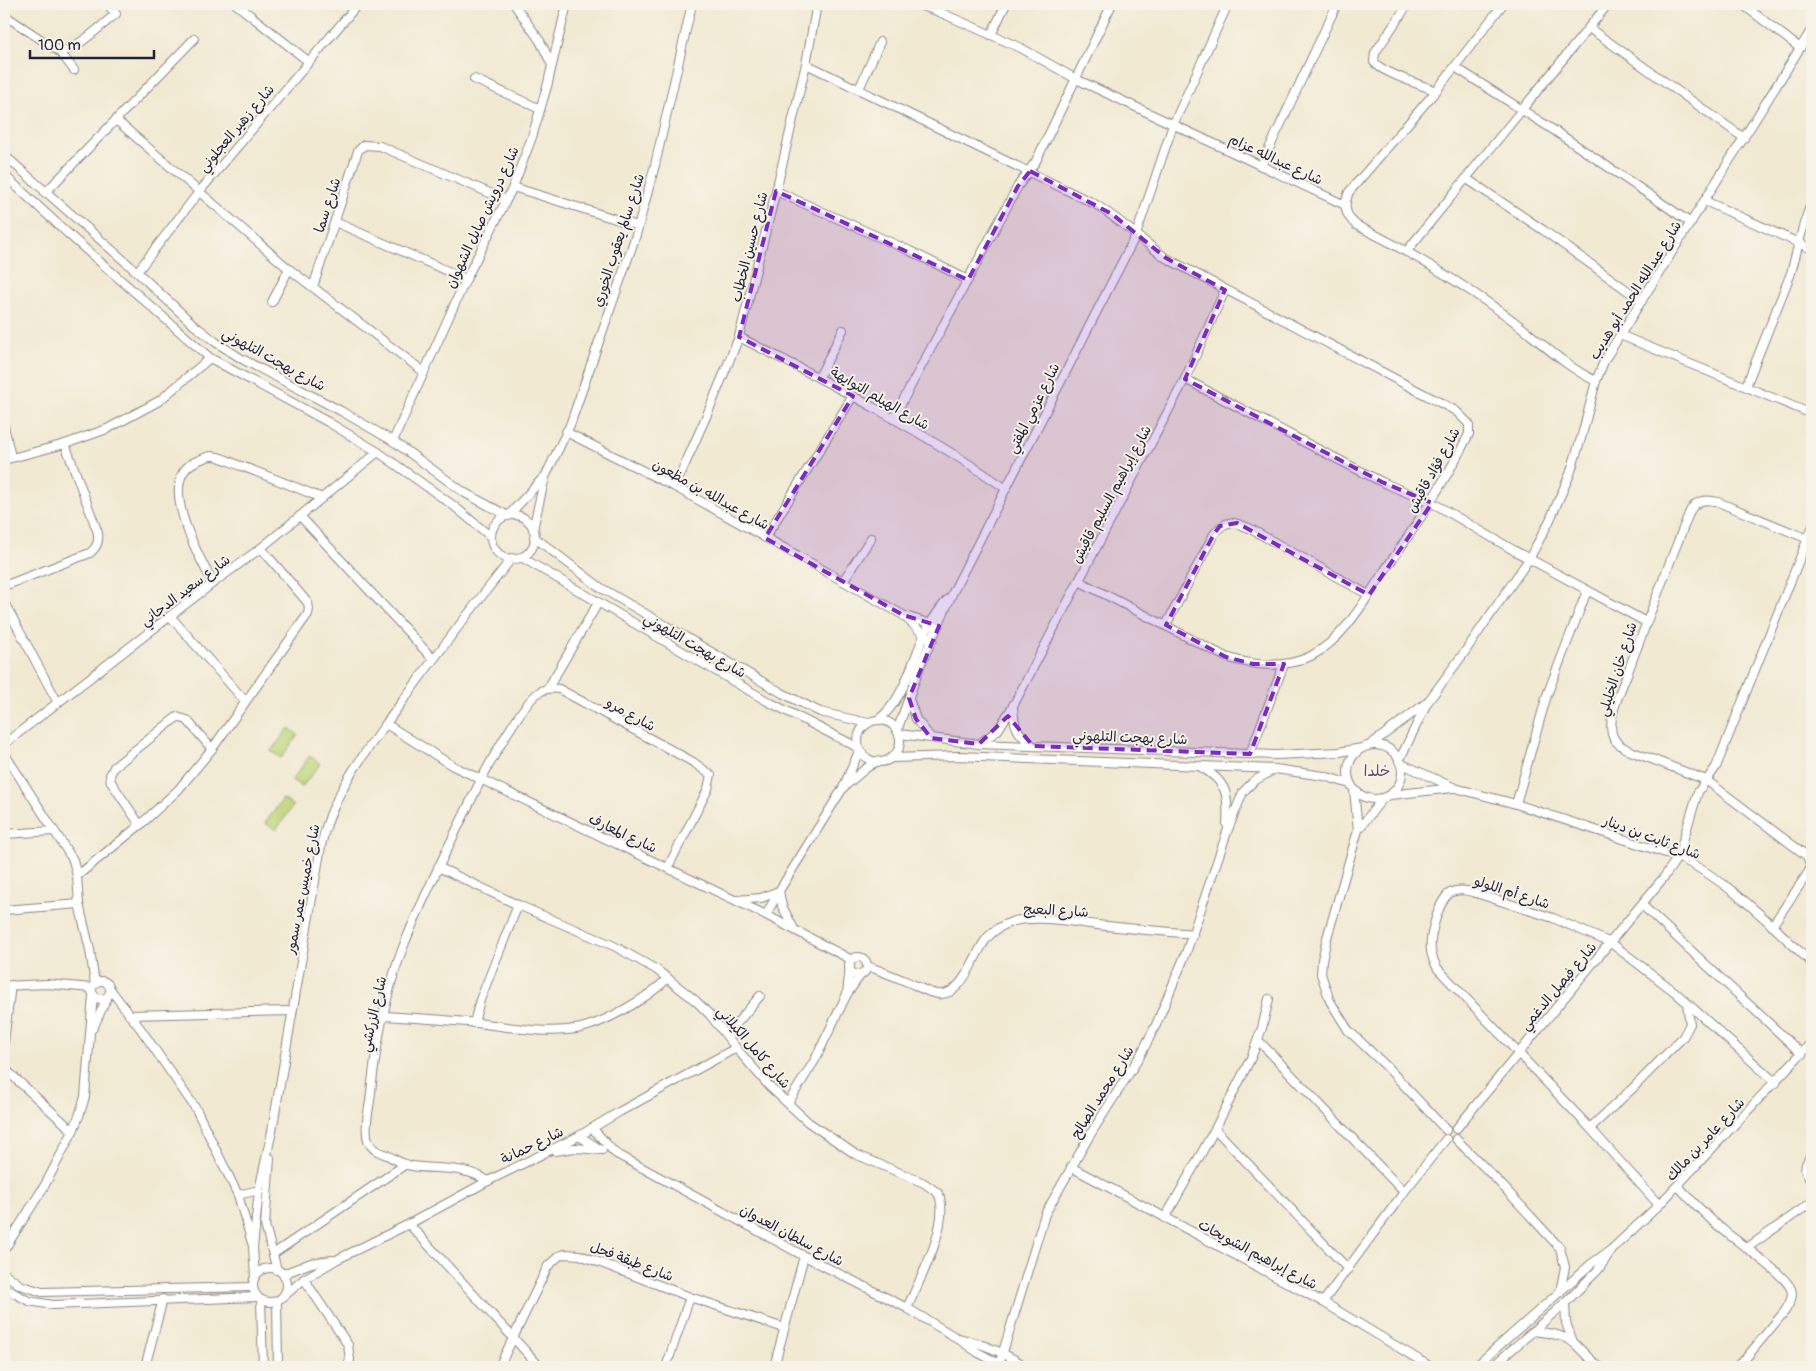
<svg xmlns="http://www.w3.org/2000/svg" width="1816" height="1371" viewBox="0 0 1816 1371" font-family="Pangolin,'Playpen Sans Arabic',sans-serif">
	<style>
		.green { fill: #c0d67a; stroke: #717c5a }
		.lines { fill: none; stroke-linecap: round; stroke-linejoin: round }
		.minor-casing { stroke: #8a8686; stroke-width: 10 }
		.minor { stroke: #fff; stroke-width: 8 }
		.marked { fill: #7b2cbf; fill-opacity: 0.2; stroke: #7b2cbf; stroke-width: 4; stroke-dasharray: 10 6; stroke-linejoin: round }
		.labels { text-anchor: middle; stroke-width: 4; stroke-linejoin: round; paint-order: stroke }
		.street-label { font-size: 14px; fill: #22223b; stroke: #f7f3e8 }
		.neighbourhood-label { font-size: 15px; fill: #5b4e6b; stroke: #f7f3e8 }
	</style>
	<rect width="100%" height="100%" fill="#f7f3e8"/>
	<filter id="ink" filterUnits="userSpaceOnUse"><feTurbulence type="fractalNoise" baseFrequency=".02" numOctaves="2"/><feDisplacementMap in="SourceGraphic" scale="10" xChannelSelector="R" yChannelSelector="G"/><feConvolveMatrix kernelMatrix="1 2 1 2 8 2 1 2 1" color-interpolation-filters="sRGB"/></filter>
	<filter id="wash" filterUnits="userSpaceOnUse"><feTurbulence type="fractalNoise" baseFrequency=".0096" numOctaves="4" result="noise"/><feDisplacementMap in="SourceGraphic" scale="20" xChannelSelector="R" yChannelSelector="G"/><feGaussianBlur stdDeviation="1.12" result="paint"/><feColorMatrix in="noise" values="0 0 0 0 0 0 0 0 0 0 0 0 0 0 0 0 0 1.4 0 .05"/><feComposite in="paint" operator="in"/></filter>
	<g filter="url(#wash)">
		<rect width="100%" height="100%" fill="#f1e9d2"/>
		<g class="green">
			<path d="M289 728 298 735 281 758 271 751Z"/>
			<path d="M310 756 320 764 302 787 292 780Z"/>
			<path d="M283 799 293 806 276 830 265 823Z"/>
		</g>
	</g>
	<g filter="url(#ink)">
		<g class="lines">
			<g class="minor-casing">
				<g id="minor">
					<path d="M236 4 308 61"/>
					<path d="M915 4 937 11 1021 48 1076 79 1345 205"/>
					<path d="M1408 4 1375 53 1374 62C1382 73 1422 85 1436 91"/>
					<path d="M1503 4 1436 91 1349 192C1343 206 1345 215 1356 225 1407 250 1458 281 1504 314 1534 335 1563 366 1596 381"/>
					<path d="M1742 4 1800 48"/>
					<path d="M4 15 60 52 74 70"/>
					<path d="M1589 28 1744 138"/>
					<path d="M991 35 1006 4"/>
					<path d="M60 52C79 48 100 26 116 14L107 4"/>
					<path d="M806 64 1093 203C1120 219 1141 240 1166 258L1456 411 1469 424V434C1445 482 1416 526 1385 570 1365 600 1344 639 1311 656 1284 669 1254 666 1226 657L1079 581"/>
					<path d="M552 65 567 4"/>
					<path d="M1455 67 1555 131 1691 223"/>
					<path d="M474 79 540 109"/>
					<path d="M859 89 880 42"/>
					<path d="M116 120 289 269 424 372"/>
					<path d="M4 155 137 272 194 325 217 343 242 359 341 411 393 441 465 493 508 516"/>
					<path d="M1261 166 1337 4"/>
					<path d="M4 175 75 240 210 358 328 422 378 452 454 506 491 537"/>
					<path d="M1467 179 1543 230 1642 301"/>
					<path d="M513 187 638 226"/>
					<path d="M776 191 910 251 968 280"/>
					<path d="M45 193 194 39"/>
					<path d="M1705 201 1812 249"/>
					<path d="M335 222 466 279"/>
					<path d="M1406 252 1608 4"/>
					<path d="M137 272 199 192 358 4"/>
					<path d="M313 287 358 151 364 145 380 146 506 200"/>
					<path d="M272 302 289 269"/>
					<path d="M1620 335 1812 414"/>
					<path d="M739 337C830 383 921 430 1005 488"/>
					<path d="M819 377 843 330"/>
					<path d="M1185 379 1304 442 1382 482 1438 506 1515 551 1646 622"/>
					<path d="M1746 386 1791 273 1803 227 1812 200"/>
					<path d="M893 419 1018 186 1036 161 1112 4"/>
					<path d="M4 426 11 457"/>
					<path d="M566 432 675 487 843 581 903 615 924 635 933 639"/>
					<path d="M393 441 466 279 513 187 532 137 548 83 552 65 540 41 514 4"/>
					<path d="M4 460 65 444 107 429 159 401 210 358"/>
					<path d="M675 487 709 410 739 337 776 191 806 64 817 4"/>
					<path d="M509 515 543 478"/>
					<circle cx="513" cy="537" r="22"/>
					<path d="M300 516 433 659"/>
					<path d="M533 529 545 477 570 425 636 235 655 165 692 4"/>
					<path d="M534 537 601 588 782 693 820 712 868 723"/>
					<path d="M765 538 853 396"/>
					<path d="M521 557 767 701 859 748"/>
					<path d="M843 581 871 538"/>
					<path d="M213 583C199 557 154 478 197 461 202 459 207 456 212 456 221 456 232 463 241 466 268 476 295 487 322 498"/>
					<path d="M4 586 90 553C97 547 99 542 98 533L65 444"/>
					<path d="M4 602 58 703"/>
					<path d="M170 616 245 701"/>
					<path d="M905 616 935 625"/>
					<path d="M1166 625 1214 534C1226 519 1233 521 1249 528L1369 595"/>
					<path d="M548 688 598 603"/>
					<path d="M909 699 916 719 931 738"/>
					<path d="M1013 706C1014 726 1016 733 1033 746"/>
					<path d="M878 720C904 700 911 664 924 636 930 622 938 611 947 600"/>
					<circle cx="879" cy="741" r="21"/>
					<path d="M386 724 453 766 766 915 852 960"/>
					<path d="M897 731 920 666 953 592 1136 235 1173 125 1228 4"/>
					<path d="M899 734 979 744 1276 755 1339 752 1362 748"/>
					<path d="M4 744 213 583 261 548 378 452"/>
					<path d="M979 744 998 730 1013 706 1185 379 1225 290"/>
					<path d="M1370 745 1425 704"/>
					<circle cx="1375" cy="772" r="27"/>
					<path d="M4 753 73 860 77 876 79 904 90 950 95 984"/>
					<path d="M1250 754 1284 664"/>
					<path d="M891 758 958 756 1275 769 1324 776 1350 784"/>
					<path d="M1399 761 1427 703 1464 653 1529 559 1549 522 1570 474 1582 435 1596 381 1605 359 1812 29"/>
					<path d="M1400 763 1455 788 1516 804 1678 857C1730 881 1771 925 1812 963"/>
					<path d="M1199 766C1227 781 1229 794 1227 825"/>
					<path d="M844 787 865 769 877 761"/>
					<path d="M1354 790 1358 830"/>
					<path d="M1390 795 1453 788"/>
					<path d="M1383 798 1358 830 1327 938 1322 960 1321 974 1330 1001 1348 1030 1386 1066 1446 1130"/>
					<path d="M1516 804 1547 695 1587 591"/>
					<path d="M140 825 111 782 110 775 114 767 177 717 187 720 212 749"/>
					<path d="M4 834 54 831"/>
					<path d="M438 867 518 905 614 946 657 970 696 1001 710 1015 736 1048 769 1086 808 1122 855 1154 924 1183 938 1193C952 1221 919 1281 907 1308"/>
					<path d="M77 876 140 825 178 790 212 749 308 614 309 609 308 603 261 548"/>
					<path d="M737 900 761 898 779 891 782 906 793 927"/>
					<path d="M1642 905 1802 1054"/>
					<path d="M4 910 79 904"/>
					<path d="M766 915 779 891 843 788 860 749"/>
					<path d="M1772 926 1808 873 1811 866 1807 856 1706 780 1628 750C1621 746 1614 742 1612 734 1607 714 1626 680 1632 661 1651 611 1670 561 1690 511 1697 499 1706 499 1718 502L1808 539"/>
					<circle cx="858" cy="966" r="9"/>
					<path d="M867 966C882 971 896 977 910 983 919 987 928 993 938 994 964 997 974 952 988 937 995 929 1005 924 1014 921 1039 915 1073 922 1098 925 1130 929 1162 931 1193 934"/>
					<circle cx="101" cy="990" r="9"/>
					<path d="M4 986 47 984 92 988"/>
					<path d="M110 989 140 1028 196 1109 238 1195 252 1243"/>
					<path d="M847 994 850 966"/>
					<path d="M129 1015 291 1011"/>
					<path d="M383 1016C414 1018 446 1020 478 1023 510 1027 544 1034 576 1029 604 1024 648 998 668 978"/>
					<path d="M474 1023 480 1000 518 905"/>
					<path d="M93 1028 107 998"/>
					<path d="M727 1035 760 996"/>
					<path d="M1258 1040 1404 1192"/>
					<path d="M4 1042 11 985"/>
					<path d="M4 1068 73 1131"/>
					<path d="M788 1103 815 1060 847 994 862 973"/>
					<path d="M592 1128 615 1153 804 1256 907 1308 957 1338 977 1352 1005 1367"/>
					<path d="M1590 1128 1634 1087 1683 1037 1690 1024 1687 1004"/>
					<path d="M1215 1129 1348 1269"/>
					<path d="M1456 1129 1664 877 1678 857 1698 792 1716 767 1812 528"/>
					<path d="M579 1136 598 1148"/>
					<path d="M1456 1139 1498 1181 1560 1248 1565 1267 1560 1292"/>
					<path d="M556 1151 574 1148 602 1150"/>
					<path d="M1812 1154C1803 1166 1803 1171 1812 1182"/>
					<path d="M270 1158 265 1225 277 1270"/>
					<path d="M1071 1167 1323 1302 1431 1367"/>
					<path d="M488 1181C462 1164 435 1171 407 1165 400 1163 393 1158 387 1155 382 1153 377 1152 373 1148 362 1139 368 1114 370 1101 375 1050 384 998 402 950 423 896 450 844 475 792 485 771 521 705 538 693 545 688 551 688 559 689L693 762 711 775 708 789 668 867"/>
					<path d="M1678 1186C1692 1201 1706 1216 1722 1229 1737 1242 1784 1273 1791 1289 1794 1297 1789 1304 1785 1311L1746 1358 1735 1367"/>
					<path d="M238 1195 259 1190"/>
					<path d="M1659 1205 1590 1128 1438 969C1435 964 1432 958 1431 951 1429 938 1438 901 1450 893 1457 889 1465 890 1473 892L1553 918 1611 943 1675 992 1776 1083"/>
					<path d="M1165 1218 1215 1129 1251 1058 1262 1028 1269 999"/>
					<path d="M409 1224 540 1367"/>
					<path d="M1747 1248 1812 1202"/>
					<path d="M4 1250 45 1185 73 1131 79 1116 85 1097 93 995"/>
					<path d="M273 1254 406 1164"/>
					<circle cx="270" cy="1285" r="17"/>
					<path d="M4 1273 20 1285 42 1292 253 1287"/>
					<path d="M283 1274 311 1263 332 1260"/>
					<path d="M255 1276 253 1248 259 1190 272 1131 321 846C332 792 365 753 396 710 434 658 472 608 512 558"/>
					<path d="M304 1279 348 1345 350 1360 347 1367"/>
					<path d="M4 1288 29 1301 53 1305 257 1297"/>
					<path d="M283 1297 304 1279 336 1260 409 1224 488 1181 579 1136 619 1112 736 1048"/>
					<path d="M261 1300 263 1367"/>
					<path d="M277 1301 278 1367"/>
					<path d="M1323 1302 1404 1192 1446 1139"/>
					<path d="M1565 1303 1566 1323 1573 1342"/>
					<path d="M1533 1331C1547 1333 1563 1334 1574 1343 1583 1351 1590 1361 1600 1367"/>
					<path d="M959 1338C982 1344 1007 1353 1026 1367"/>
					<path d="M999 1365 1045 1214 1090 1135 1140 1056 1156 1025 1186 953 1227 832 1243 792 1254 781 1275 769"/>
					<path d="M145 1367 163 1299"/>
					<path d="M499 1367 548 1266 559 1256 565 1254 580 1255 690 1297 784 1328"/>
					<path d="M666 1367 690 1297"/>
					<path d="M774 1367 804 1256"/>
					<path d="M1475 1367 1591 1264 1612 1249 1659 1205 1812 1042"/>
					<path d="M1492 1367 1565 1303 1598 1270 1611 1251"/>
				</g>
			</g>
			<use href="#minor" class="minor"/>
		</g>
	</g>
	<path class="marked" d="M1030 171 1112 214 1166 258 1225 290 1185 379 1382 482 1432 503 1369 595 1237 523 1220 526 1214 534 1166 625 1226 657 1253 664H1284L1250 754 1033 746 1008 716 979 744 931 738 916 719 909 698 939 626 903 615 765 538 853 396 739 337 776 191 968 280 1018 186Z"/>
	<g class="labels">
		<g class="street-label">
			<text transform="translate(236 128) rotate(-50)" y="5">شارع زهير العجلوني</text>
			<text transform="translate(1276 159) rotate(25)" y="5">شارع عبدالله عزام</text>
			<text transform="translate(327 205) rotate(-72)" y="5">شارع سما</text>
			<text transform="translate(482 217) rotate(-65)" y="5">شارع درويش صايل الشهوان</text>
			<text transform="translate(618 240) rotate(-72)" y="5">شارع سالم يعقوب الخوري</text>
			<text transform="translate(749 247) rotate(-76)" y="5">شارع حسين الخطاب</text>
			<text transform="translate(1635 290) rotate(-58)" y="5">شارع عبدالله الحمد أبو هديب</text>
			<text transform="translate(274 359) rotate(29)" y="5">شارع بهجت التلهوني</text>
			<text transform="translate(880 398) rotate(30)" y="5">شارع الهيلم التوايهة</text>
			<text transform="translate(1033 408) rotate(-63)" y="5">شارع عزمي المفتي</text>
			<text transform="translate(1433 470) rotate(-61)" y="5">شارع فؤاد قاقيش</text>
			<text transform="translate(711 494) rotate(29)" y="5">شارع عبدالله بن مظعون</text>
			<text transform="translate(1111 494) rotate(-62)" y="5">شارع إبراهيم السليم قاقيش</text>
			<text transform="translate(185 590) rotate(-37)" y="5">شارع سعيد الدجاني</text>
			<text transform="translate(695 645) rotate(30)" y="5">شارع بهجت التلهوني</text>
			<text transform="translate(1617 669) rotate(-72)" y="5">شارع خان الخليلي</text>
			<text transform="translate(631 714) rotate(29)" y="5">شارع مرو</text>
			<text transform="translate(1130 737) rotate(2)" y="5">شارع بهجت التلهوني</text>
			<text transform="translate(623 833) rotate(25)" y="5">شارع المعارف</text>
			<text transform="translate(1652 837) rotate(20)" y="5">شارع ثابت بن دينار</text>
			<text transform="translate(302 889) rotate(-79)" y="5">شارع خميس عمر سمور</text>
			<text transform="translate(1512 892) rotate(18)" y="5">شارع أم اللولو</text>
			<text transform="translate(1056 910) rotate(3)" y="5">شارع البعيج</text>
			<text transform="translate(1558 986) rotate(-50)" y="5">شارع فيصل الدغمي</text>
			<text transform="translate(373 1014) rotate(-77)" y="5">شارع الزركشي</text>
			<text transform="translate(754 1047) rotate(49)" y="5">شارع كامل الكيلاني</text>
			<text transform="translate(1102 1092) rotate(-58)" y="5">شارع محمد الصالح</text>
			<text transform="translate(1705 1139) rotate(-47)" y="5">شارع عامر بن مالك</text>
			<text transform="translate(532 1145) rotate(-26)" y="5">شارع حمانة</text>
			<text transform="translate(792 1235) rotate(28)" y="5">شارع سلطان العدوان</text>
			<text transform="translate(1258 1254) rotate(28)" y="5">شارع إبراهيم الشويحات</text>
			<text transform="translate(632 1261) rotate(21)" y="5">شارع طبقة فحل</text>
		</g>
		<g class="neighbourhood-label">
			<text x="1377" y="776">خلدا</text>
		</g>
	</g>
	<rect width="1816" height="1371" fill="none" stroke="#f7f3e8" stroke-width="20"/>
	<path d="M30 50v8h124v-8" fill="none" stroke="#22223b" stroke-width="2.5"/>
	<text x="38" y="50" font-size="15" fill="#22223b" stroke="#f7f3e8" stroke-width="4" paint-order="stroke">100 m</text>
</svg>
